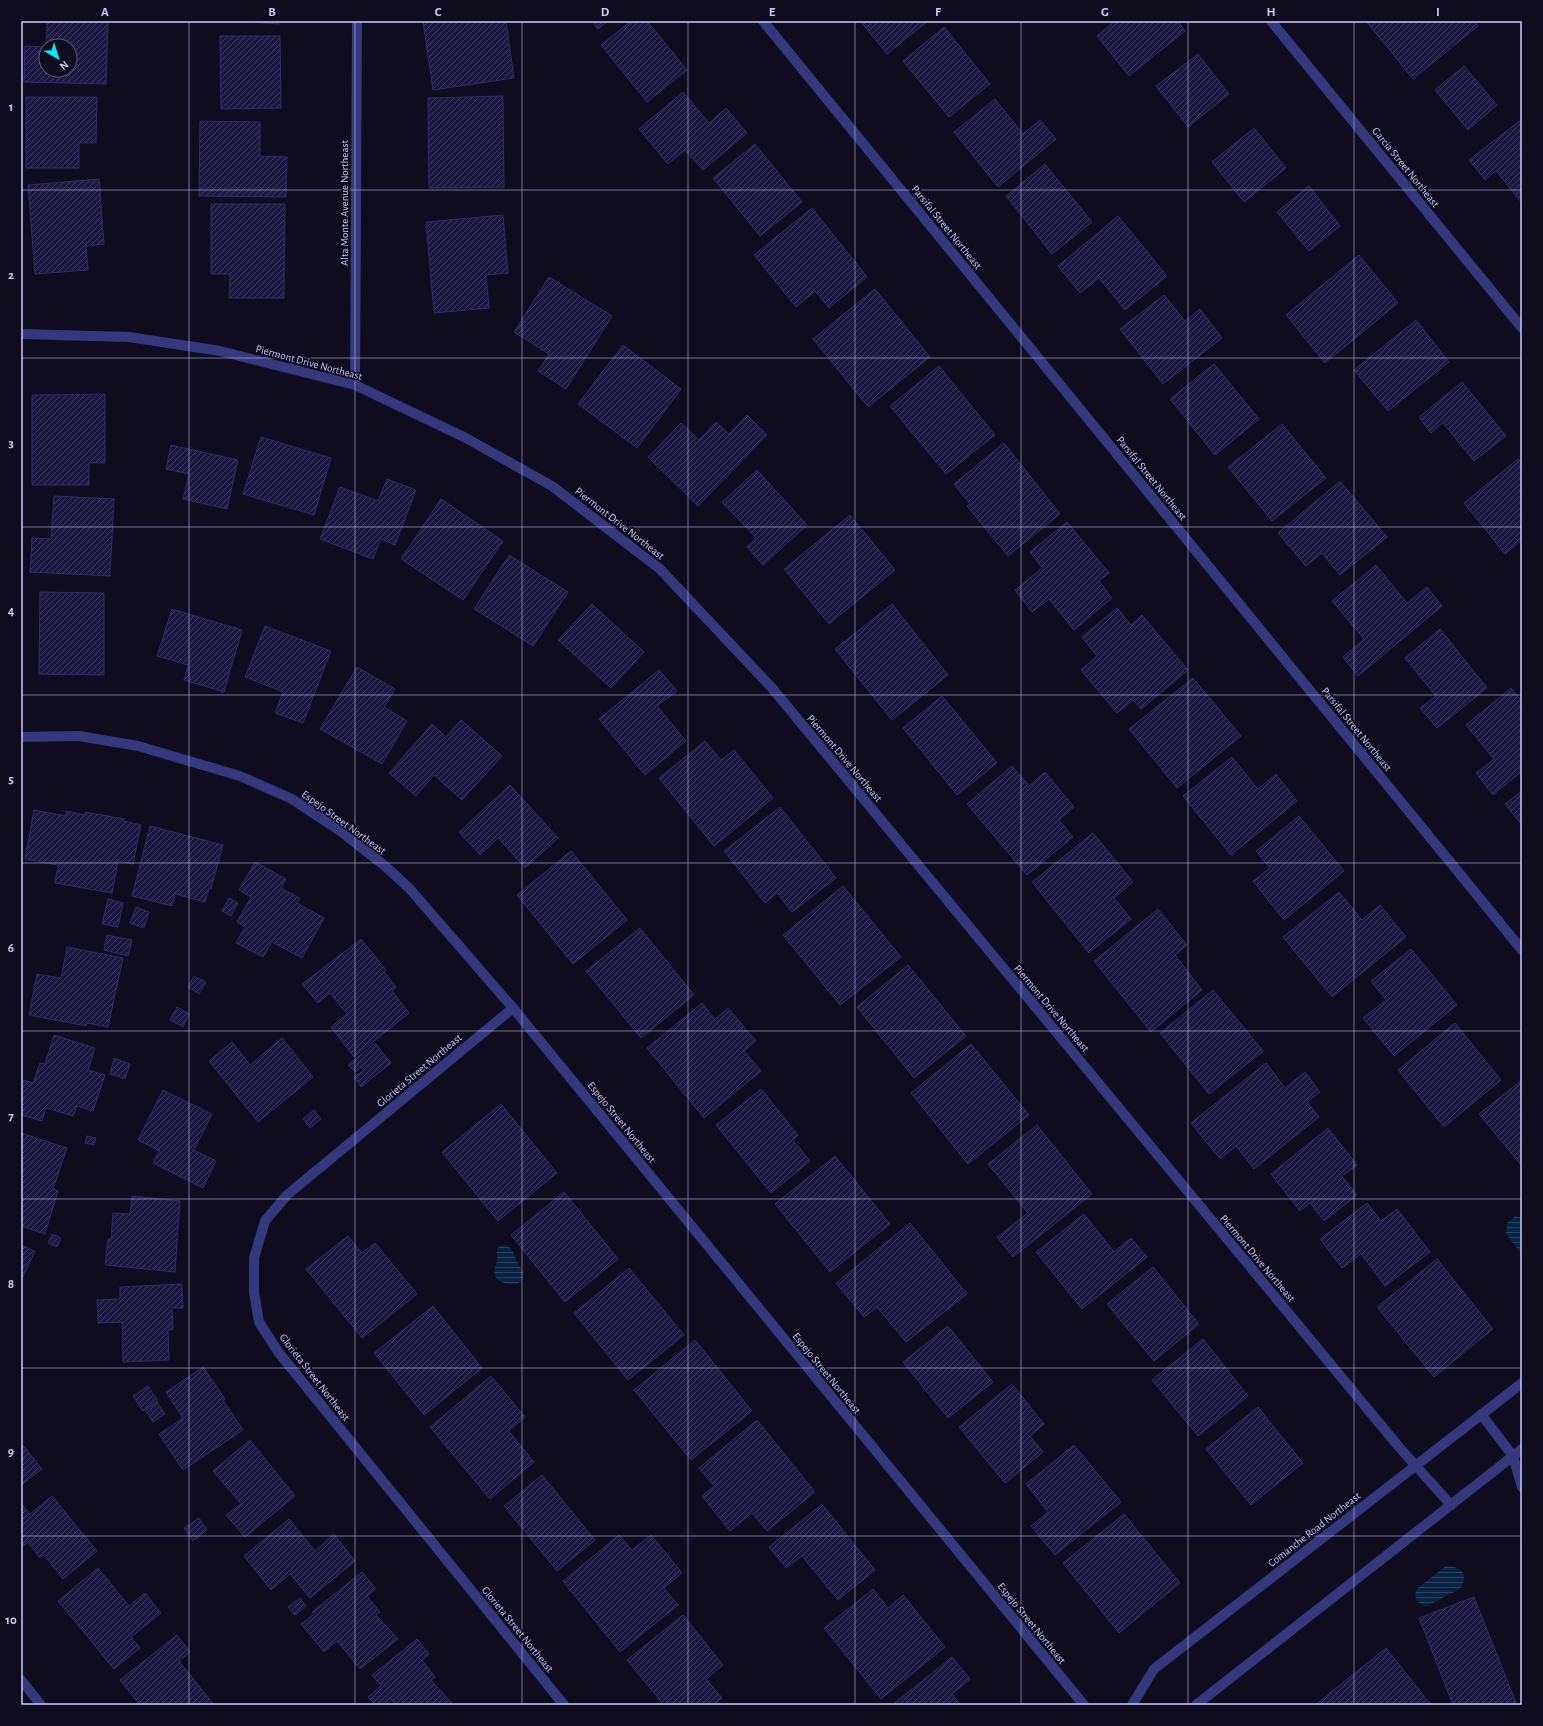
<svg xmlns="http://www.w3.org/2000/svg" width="1543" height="1726" viewBox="0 0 1543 1726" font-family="'Alegreya Sans',sans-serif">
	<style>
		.water { fill: url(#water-rules) }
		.building { fill: url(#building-hatch); stroke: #332a6b }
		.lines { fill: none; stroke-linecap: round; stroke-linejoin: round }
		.minor { stroke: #36387d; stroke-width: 10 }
		.grid { fill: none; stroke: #ccc9ff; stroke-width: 1; stroke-opacity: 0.55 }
		.labels { text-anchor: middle; stroke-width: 3.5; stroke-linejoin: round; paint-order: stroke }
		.street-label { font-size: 11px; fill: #ccc9ff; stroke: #0e0c1e }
		.neatline { fill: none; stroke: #ccc9ff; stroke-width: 1.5 }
		.grid-label { font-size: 13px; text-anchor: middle; font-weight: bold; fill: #ccc9ff }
	</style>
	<defs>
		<pattern id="water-rules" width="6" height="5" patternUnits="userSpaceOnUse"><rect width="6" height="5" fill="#0b2342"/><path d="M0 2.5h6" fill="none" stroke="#2d425e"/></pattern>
		<pattern id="building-hatch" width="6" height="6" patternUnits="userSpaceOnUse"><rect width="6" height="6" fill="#1d183f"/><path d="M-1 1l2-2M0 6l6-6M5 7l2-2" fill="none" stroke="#3d385c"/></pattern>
	</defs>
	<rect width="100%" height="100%" fill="#0e0c1e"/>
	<g class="water">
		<path d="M1515 1216 1522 1218V1255L1506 1234 1507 1223Z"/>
		<path d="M506 1245C513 1249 514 1255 517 1262 519 1266 523 1270 523 1273 525 1289 500 1286 495 1276 493 1271 496 1265 497 1261 498 1254 495 1253 499 1246Z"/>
		<path d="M1446 1566C1462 1565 1471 1578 1458 1590L1427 1606C1420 1606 1416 1601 1415 1594L1418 1588Z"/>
	</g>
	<g class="building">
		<path d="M47 21H108L106 84 24 82 25 46 46 47V70H70V46H46Z"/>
		<path d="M235 21H279V24Z"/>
		<path d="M423 21H506L514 78 433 90Z"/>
		<path d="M592 21H608L598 29Z"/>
		<path d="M631 21H647L687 70 647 102 601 45Z"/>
		<path d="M862 21H928L887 54 861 22Z"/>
		<path d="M1115 21H1178L1185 31 1129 76 1097 36Z"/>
		<path d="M1366 21H1475L1478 26 1413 79Z"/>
		<path d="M944 27 990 84 949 117 903 61Z"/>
		<path d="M220 36H280L281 108 221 109Z"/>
		<path d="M1198 54 1229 94 1188 127 1156 86Z"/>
		<path d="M1464 66 1497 105 1468 130 1435 90Z"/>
		<path d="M683 92 709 123 726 108 747 133 703 170 685 150 668 164 639 129Z"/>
		<path d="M503 96 504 187 429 188 428 98Z"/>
		<path d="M26 97H97L96 143H79V168H26Z"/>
		<path d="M995 99 1023 134 1040 120 1056 139 998 187 954 132Z"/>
		<path d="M1522 119V143L1519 145 1522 149V203L1496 171 1485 180 1469 160Z"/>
		<path d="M200 121 260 122V156L287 157 286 197 199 196Z"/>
		<path d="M1254 128 1286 168 1244 202 1212 162Z"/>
		<path d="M755 144 802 202 760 236 713 178Z"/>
		<path d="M1045 164 1092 222 1052 254 1006 196Z"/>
		<path d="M99 179 104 244 86 246 88 270 35 274 28 185Z"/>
		<path d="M1309 186 1340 226 1309 251 1277 212Z"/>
		<path d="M211 204H285L284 298H229L230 274H211Z"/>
		<path d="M812 208 867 277 829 308 815 291 796 307 754 255Z"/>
		<path d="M503 215 508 273 486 275 489 308 434 313 426 222Z"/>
		<path d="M1118 216 1167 276 1125 310 1099 278 1080 293 1058 266Z"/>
		<path d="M1359 255 1398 303 1325 363 1286 315Z"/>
		<path d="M549 277 612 316 566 389 538 371 549 354 514 332Z"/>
		<path d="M875 289 930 357 868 407 813 339Z"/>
		<path d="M1164 295 1185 321 1200 309 1222 338 1163 384 1120 329Z"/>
		<path d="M1416 320 1449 362 1388 411 1354 370Z"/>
		<path d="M623 345 681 389 637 448 578 404Z"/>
		<path d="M1214 364 1259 419 1215 455 1170 399Z"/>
		<path d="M939 366 995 435 946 474 890 406Z"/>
		<path d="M1462 382 1506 436 1474 461 1443 423 1431 433 1419 417Z"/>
		<path d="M105 394V463H89V485H32V395Z"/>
		<path d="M747 415 767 435 698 506 648 457 681 423 699 440 716 422 729 434Z"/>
		<path d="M1282 424 1326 478 1272 521 1228 467Z"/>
		<path d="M261 437 331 458 314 515 243 494Z"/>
		<path d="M1004 443 1060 514 1008 556 967 506 970 504 954 484Z"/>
		<path d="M171 445 238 460 227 509 183 499 189 474 166 469Z"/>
		<path d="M1518 459 1522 463V540L1505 554 1464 503Z"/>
		<path d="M757 470 807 525 763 565 747 547 756 538 722 502Z"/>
		<path d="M387 479 416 490 395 545 381 539 373 559 320 539 340 487 378 501Z"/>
		<path d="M1340 481 1387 537 1340 575 1322 553 1306 566 1278 533Z"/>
		<path d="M54 496 114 499 110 576 30 572 32 538 51 539Z"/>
		<path d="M441 499 503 541 463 600 401 559Z"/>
		<path d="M850 515 895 570 829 624 784 569Z"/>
		<path d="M1067 522 1109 573 1099 581 1112 598 1074 630 1049 599 1032 612 1015 590 1042 568 1030 552Z"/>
		<path d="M509 555 568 592 533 646 474 609Z"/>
		<path d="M1376 565 1407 603 1427 587 1442 606 1358 676 1343 657 1364 639 1332 601Z"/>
		<path d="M40 592 104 593V675L39 674Z"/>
		<path d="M592 604 644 652 611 688 558 640Z"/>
		<path d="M892 604 948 675 892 720 835 649Z"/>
		<path d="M1117 608 1131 625 1142 615 1188 670 1141 709 1133 700 1117 713 1081 670 1097 656 1082 637Z"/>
		<path d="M172 609 242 630 224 692 184 680 188 665 157 656Z"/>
		<path d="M265 626 331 651 303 723 275 713 283 692 245 677Z"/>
		<path d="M1440 629 1487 688 1437 728 1420 708 1436 696 1405 658Z"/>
		<path d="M357 667 395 689 384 707 407 721 382 764 320 729Z"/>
		<path d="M659 670 677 691 657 706 686 741 645 775 599 719Z"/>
		<path d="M1193 678 1241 736 1177 788 1129 729Z"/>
		<path d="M1511 688 1522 702V741L1521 742 1522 771 1493 795 1476 773 1494 759 1466 725Z"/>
		<path d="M942 696 997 763 957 795 903 728Z"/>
		<path d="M461 720 502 756 462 800 434 775 416 796 389 773 432 724 446 737Z"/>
		<path d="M705 741 721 760 734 750 773 798 714 846 659 778Z"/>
		<path d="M1232 757 1258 789 1276 774 1297 801 1231 855 1183 796Z"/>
		<path d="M1012 766 1029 786 1045 772 1074 807 1059 820 1073 837 1027 875 967 804Z"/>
		<path d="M510 785 558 838 525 868 498 838 480 855 459 832Z"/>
		<path d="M1522 791V825L1505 804Z"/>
		<path d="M780 807 836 878 792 912 777 893 765 903 724 851Z"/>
		<path d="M34 810 66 816V811L85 815V812L124 819V821L141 825 133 864 118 861 112 893 55 883 58 865 25 859Z"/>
		<path d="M1299 816 1344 871 1284 920 1253 881 1270 868 1256 851Z"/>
		<path d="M150 826 223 845 211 889 209 888 205 902 175 894 172 906 132 896Z"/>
		<path d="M1093 833 1133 882 1114 898 1131 919 1089 953 1032 882Z"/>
		<path d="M571 851 627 920 573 964 517 895Z"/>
		<path d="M255 862 286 879 281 888 300 898 297 903 324 918 302 958 272 942 263 957 236 943 245 927 237 922 251 897 239 890Z"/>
		<path d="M843 886 901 957 840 1005 783 935Z"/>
		<path d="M1339 892 1362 920 1380 905 1406 937 1332 997 1283 937Z"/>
		<path d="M229 898 238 903 231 916 222 911Z"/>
		<path d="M108 899 123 903 118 927 102 924Z"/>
		<path d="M136 907 149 912 144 928 130 923Z"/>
		<path d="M1158 909 1187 945 1175 955 1202 990 1151 1032 1094 961Z"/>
		<path d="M640 928 694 995 641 1038 586 971Z"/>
		<path d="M107 935 132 940 128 956 104 950Z"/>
		<path d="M361 939 386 970 384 972 396 987 392 991 409 1013 354 1057 331 1027 347 1014 330 993 318 1003 302 984Z"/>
		<path d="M67 947 123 958 108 1027 87 1023 86 1026 29 1015 37 974 61 978Z"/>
		<path d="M1411 949 1457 1005 1394 1056 1363 1018 1386 1000 1371 981Z"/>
		<path d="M908 965 966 1036 914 1078 857 1007Z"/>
		<path d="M194 976 206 982 199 994 188 987Z"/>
		<path d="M1213 990 1263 1051 1209 1094 1160 1033Z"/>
		<path d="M702 1003 715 1019 728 1008 756 1041 744 1051 761 1071 704 1118 647 1048Z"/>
		<path d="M177 1007 189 1014 183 1027 170 1020Z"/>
		<path d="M1455 1023 1501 1080 1444 1127 1398 1070Z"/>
		<path d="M54 1035 95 1048 88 1070 105 1075 93 1111 77 1106 73 1116 46 1108 42 1121 21 1115V1088L24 1080 33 1083 40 1063 45 1064Z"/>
		<path d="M282 1038 313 1077 258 1122 209 1061 232 1042 250 1065Z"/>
		<path d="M375 1043 391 1063 361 1087 354 1077 364 1070 362 1067 355 1072 348 1065Z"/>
		<path d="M971 1044 1029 1115 968 1164 911 1093Z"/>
		<path d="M114 1058 130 1064 125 1079 110 1074Z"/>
		<path d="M1266 1063 1285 1088 1305 1072 1320 1092 1307 1102 1319 1117 1254 1169 1236 1146 1220 1159 1191 1123Z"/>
		<path d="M1522 1080V1166L1479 1114Z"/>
		<path d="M761 1089 798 1135 793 1140 810 1161 771 1193 716 1125Z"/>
		<path d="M163 1090 212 1114 194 1150 216 1161 203 1188 153 1163 159 1151 138 1140Z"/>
		<path d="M501 1104 557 1173 498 1221 442 1152Z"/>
		<path d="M314 1110 321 1119 310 1128 303 1119Z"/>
		<path d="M1037 1125 1092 1194 1013 1257 997 1237 1028 1213 988 1164Z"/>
		<path d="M1328 1128 1357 1165 1342 1176 1357 1195 1324 1221 1310 1203 1300 1211 1271 1174Z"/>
		<path d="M21 1133 67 1148 53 1189 58 1191 45 1234 21 1226Z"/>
		<path d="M87 1136 96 1138 94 1145 85 1143Z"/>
		<path d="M835 1156 890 1224 830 1272 775 1204Z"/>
		<path d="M564 1192 618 1259 565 1302 511 1235Z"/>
		<path d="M132 1196 180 1201 175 1272 105 1265 108 1239H111L113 1213 130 1214Z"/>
		<path d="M1367 1203 1381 1221 1397 1209 1430 1252 1385 1286 1361 1254 1342 1268 1320 1239Z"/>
		<path d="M1084 1214 1114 1252 1131 1238 1147 1257 1082 1309 1036 1252Z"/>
		<path d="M910 1223 967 1294 906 1342 877 1307 864 1317 836 1283Z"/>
		<path d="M52 1234 61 1238 57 1247 48 1243Z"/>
		<path d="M348 1236 362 1253 375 1243 417 1294 362 1338 306 1269Z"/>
		<path d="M21 1245 35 1251 21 1281Z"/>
		<path d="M1437 1259 1493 1329 1434 1377 1377 1307Z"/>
		<path d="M1153 1267 1199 1324 1154 1361 1107 1304Z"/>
		<path d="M629 1268 684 1335 628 1380 574 1313Z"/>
		<path d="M182 1284 183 1308H172L173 1330H168L169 1360 123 1362 122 1322 98 1323 97 1300 120 1299V1287Z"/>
		<path d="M433 1306 482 1368 424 1415 374 1353Z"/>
		<path d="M948 1326 993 1382 948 1418 903 1362Z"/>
		<path d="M1203 1339 1248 1396 1198 1436 1152 1380Z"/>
		<path d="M695 1340 752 1411 691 1460 634 1390Z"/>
		<path d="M203 1367 225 1399 223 1400 243 1430 183 1470 159 1434 183 1418 166 1392Z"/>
		<path d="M491 1376 525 1417 509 1431 534 1462 490 1499 430 1427Z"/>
		<path d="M1012 1384 1044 1424 1030 1436 1043 1452 1005 1483 959 1427Z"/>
		<path d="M148 1386 158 1401 143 1411 133 1396Z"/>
		<path d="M157 1402 165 1414 153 1422 145 1410Z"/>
		<path d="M1258 1407 1303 1463 1251 1505 1206 1449Z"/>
		<path d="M757 1420 815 1492 767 1531 752 1513 730 1531 702 1496 714 1486 699 1468Z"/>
		<path d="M250 1440 295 1496 245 1537 226 1515 241 1504 213 1471Z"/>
		<path d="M21 1443 42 1469 21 1485Z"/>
		<path d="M1074 1445 1121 1502 1055 1555 1031 1526 1048 1512 1026 1484Z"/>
		<path d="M542 1475 595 1540 557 1571 504 1506Z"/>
		<path d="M52 1496 97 1551 63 1579 44 1555 40 1558 28 1542 21 1548V1503L30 1514Z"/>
		<path d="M822 1504 875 1570 838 1600 802 1556 786 1568 769 1547Z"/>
		<path d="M1124 1514 1180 1583 1119 1633 1063 1563Z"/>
		<path d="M199 1518 207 1530 193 1541 184 1528Z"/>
		<path d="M289 1519 315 1551 334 1534 355 1561 310 1598 290 1574 271 1590 244 1556Z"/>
		<path d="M619 1535 632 1550 651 1535 682 1573 664 1588 678 1605 620 1652 563 1581Z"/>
		<path d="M98 1568 129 1606 145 1593 161 1613 131 1637 140 1648 114 1669 58 1601Z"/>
		<path d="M362 1572 376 1589 367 1596 380 1612 376 1615 398 1639 360 1669 337 1641 324 1652 301 1624 314 1614 312 1612Z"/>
		<path d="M873 1589 888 1608 903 1595 945 1647 881 1699 824 1628Z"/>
		<path d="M1474 1597 1517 1705H1453L1419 1618Z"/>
		<path d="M300 1598 306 1606 295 1615 288 1607Z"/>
		<path d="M683 1615 723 1665 706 1679 722 1698 713 1705H664L627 1660Z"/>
		<path d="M177 1635 190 1652 179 1661 214 1705H140L120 1680Z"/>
		<path d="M417 1639 429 1654 422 1660 435 1677 431 1680 452 1703 450 1705H396L390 1698 382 1705H375L368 1697 381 1686 372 1675Z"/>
		<path d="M1386 1648 1431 1705H1315Z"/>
		<path d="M952 1657 970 1679 952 1694 961 1705H892Z"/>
	</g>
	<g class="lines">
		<g class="minor">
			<path d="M763 21 1522 950"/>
			<path d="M1271 21 1522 328"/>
			<path d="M21 334 129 337 220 351 355 385 464 437 552 486 660 569 772 688 1399 1447 1451 1505"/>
			<path d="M355 385 357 21"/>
			<path d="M21 737 79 736 138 746 240 776 292 799 339 830 385 866 409 888 513 1008 1084 1705"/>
			<path d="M513 1008 287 1195 265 1221 254 1258V1292L259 1322 279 1353 564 1705"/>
			<path d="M1481 1414 1513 1456 1522 1487"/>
			<path d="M21 1680 41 1705"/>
			<path d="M1132 1705 1154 1669 1522 1383"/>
			<path d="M1196 1705 1522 1449"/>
		</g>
	</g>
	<path class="grid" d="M189 21V1705M355 21V1705M522 21V1705M688 21V1705M855 21V1705M1021 21V1705M1188 21V1705M1354 21V1705M21 190H1522M21 358H1522M21 527H1522M21 695H1522M21 863H1522M21 1031H1522M21 1199H1522M21 1368H1522M21 1536H1522"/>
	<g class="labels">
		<g class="street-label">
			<text transform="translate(1406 167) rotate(51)" y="4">Garcia Street Northeast</text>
			<text transform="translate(344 203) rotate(-90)" y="4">Alta Monte Avenue Northeast</text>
			<text transform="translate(947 227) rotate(51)" y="4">Parsifal Street Northeast</text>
			<text transform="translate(309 362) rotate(15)" y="4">Piermont Drive Northeast</text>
			<text transform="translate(1152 478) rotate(51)" y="4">Parsifal Street Northeast</text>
			<text transform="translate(620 523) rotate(38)" y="4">Piermont Drive Northeast</text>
			<text transform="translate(1357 729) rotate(51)" y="4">Parsifal Street Northeast</text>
			<text transform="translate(845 758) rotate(50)" y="4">Piermont Drive Northeast</text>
			<text transform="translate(344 822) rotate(36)" y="4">Espejo Street Northeast</text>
			<text transform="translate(1052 1008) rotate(50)" y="4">Piermont Drive Northeast</text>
			<text transform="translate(419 1070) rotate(-40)" y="4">Glorieta Street Northeast</text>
			<text transform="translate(622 1122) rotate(51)" y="4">Espejo Street Northeast</text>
			<text transform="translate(1258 1258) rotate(50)" y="4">Piermont Drive Northeast</text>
			<text transform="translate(827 1373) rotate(51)" y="4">Espejo Street Northeast</text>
			<text transform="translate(315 1377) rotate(52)" y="4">Glorieta Street Northeast</text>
			<text transform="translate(1314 1529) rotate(-38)" y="4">Comanche Road Northeast</text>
			<text transform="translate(1032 1623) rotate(51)" y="4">Espejo Street Northeast</text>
			<text transform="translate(518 1629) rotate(51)" y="4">Glorieta Street Northeast</text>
		</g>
	</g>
	<rect width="1543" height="1726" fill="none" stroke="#0e0c1e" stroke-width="44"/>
	<g transform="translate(58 58) rotate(141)"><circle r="19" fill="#0e0c1e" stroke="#5a5878"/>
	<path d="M0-3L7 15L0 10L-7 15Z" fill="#00e9f4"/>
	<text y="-6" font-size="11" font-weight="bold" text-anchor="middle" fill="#ccc9ff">N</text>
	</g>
	<rect x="22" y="22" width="1499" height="1682" class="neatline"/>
	<g class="grid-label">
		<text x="105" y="16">A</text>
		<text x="272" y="16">B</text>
		<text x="438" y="16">C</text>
		<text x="605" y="16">D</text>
		<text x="772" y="16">E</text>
		<text x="938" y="16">F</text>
		<text x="1105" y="16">G</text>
		<text x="1271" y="16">H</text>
		<text x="1438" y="16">I</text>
		<text x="11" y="111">1</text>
		<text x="11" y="279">2</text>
		<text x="11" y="447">3</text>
		<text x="11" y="615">4</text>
		<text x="11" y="783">5</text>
		<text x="11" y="952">6</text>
		<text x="11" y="1120">7</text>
		<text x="11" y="1288">8</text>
		<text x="11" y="1456">9</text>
		<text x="11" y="1624">10</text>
	</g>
</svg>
